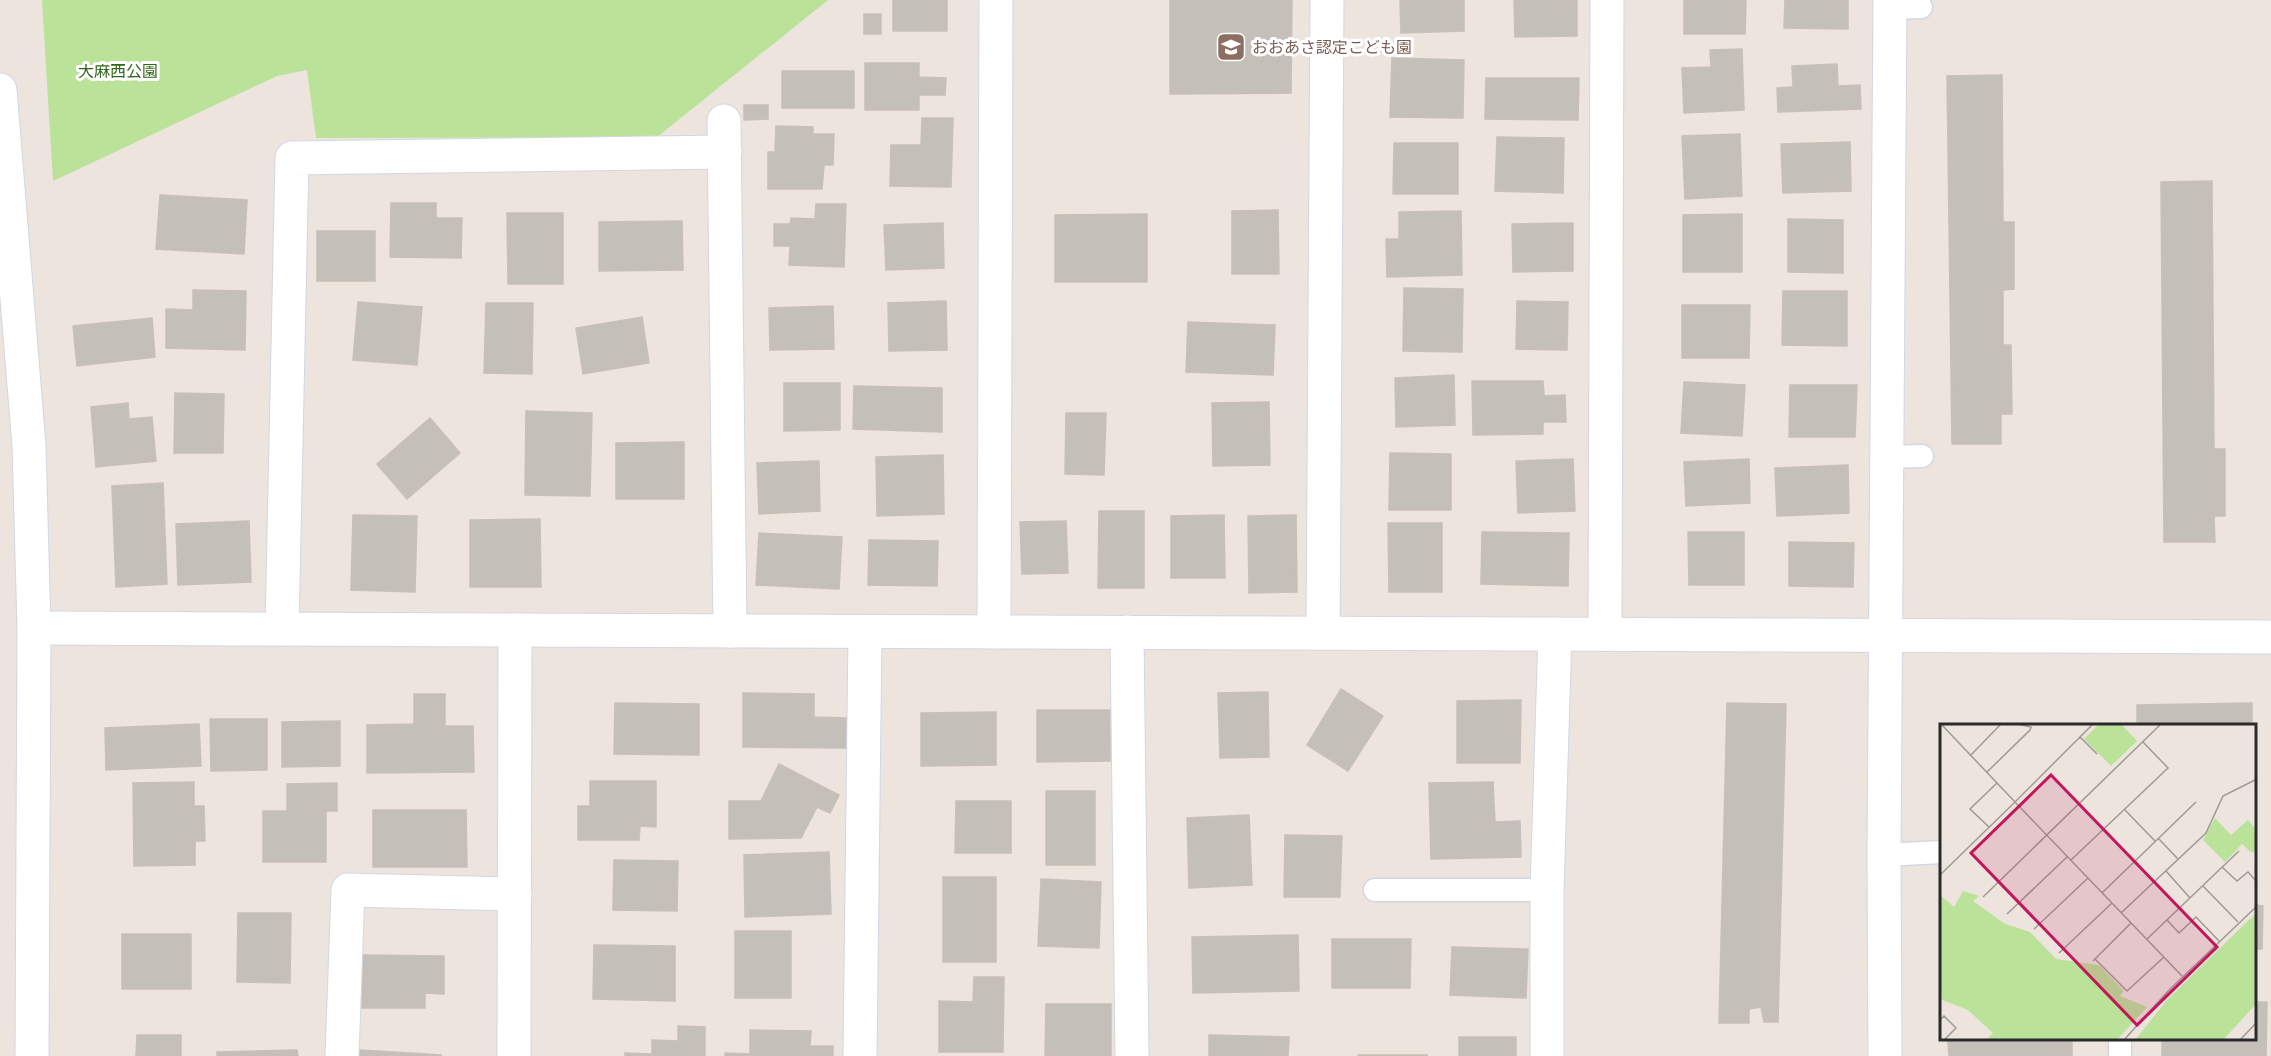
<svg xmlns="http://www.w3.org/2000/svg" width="2271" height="1056" viewBox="0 0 2271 1056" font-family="Ubuntu,'Noto Sans JP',sans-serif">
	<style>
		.green { fill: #bae299 }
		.building { fill: #c4bfb8; stroke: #c8c0b6; stroke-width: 1.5 }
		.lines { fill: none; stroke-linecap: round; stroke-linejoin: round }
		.lane-casing { stroke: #d2d7e3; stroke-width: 25 }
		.street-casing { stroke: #d2d7e3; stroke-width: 35 }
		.lane { stroke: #fff; stroke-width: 22 }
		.street { stroke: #fff; stroke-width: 33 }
		.labels { text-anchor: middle; stroke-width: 6; stroke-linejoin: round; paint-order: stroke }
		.education-label { font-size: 16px; fill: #785e54; stroke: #fff; text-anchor: start }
		.park-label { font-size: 16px; fill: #32671b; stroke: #fff }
		.inset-road { fill: none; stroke: #9e9a95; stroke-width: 1.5 }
		.view { fill: #c2185b; fill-opacity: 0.15; stroke: #c2185b; stroke-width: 3 }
		.inset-edge { fill: none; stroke: #2a2a2a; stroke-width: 3 }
	</style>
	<rect width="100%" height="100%" fill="#ece4dd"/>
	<path class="green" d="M42 0H828L657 137 316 138 307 70 277 76 53 181Z"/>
	<g class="building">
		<rect x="893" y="0" width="54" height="31"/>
		<path d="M1170 0H1292L1291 93 1170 94Z"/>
		<path d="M1400 0H1464V31L1401 33Z"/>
		<path d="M1514 0H1577V36L1515 37Z"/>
		<path d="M1684 0H1746L1745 34H1684Z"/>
		<path d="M1785 0H1848V29L1784 28Z"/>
		<rect x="864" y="14" width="17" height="20"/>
		<path d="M1742 49 1744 110 1684 113 1682 68 1711 67 1710 50Z"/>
		<path d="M1392 58 1464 60 1463 118 1390 117Z"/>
		<path d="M865 63H919V77L946 78 945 95H919V110H865Z"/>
		<path d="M1837 64 1838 86 1860 85 1861 109 1778 112 1777 88 1793 87 1792 66Z"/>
		<rect x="782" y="71" width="72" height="37"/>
		<path d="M2002 75 2003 222H2014V289L2003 290V345H2011L2012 414H2001V444H1952L1947 76Z"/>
		<path d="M1486 78H1579L1578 120 1485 119Z"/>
		<path d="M744 105H768V119L744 120Z"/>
		<path d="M922 118H953L951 187 890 186 891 145H921Z"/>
		<path d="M776 126 813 127V134H834L833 165H824L822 189H768V152H775Z"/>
		<path d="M1740 134 1742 196 1685 199 1682 136Z"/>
		<path d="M1497 137 1564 138 1563 193 1495 191Z"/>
		<path d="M1850 142 1851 191 1783 193 1781 144Z"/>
		<path d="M1394 143H1458V194H1393Z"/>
		<path d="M2212 181 2214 449H2225V516H2214L2215 542H2164L2161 182Z"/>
		<path d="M160 195 247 200 244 254 156 249Z"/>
		<path d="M391 203H436V218H462L461 258 390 257Z"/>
		<path d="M816 204H846L844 267 789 265 790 246H774V224H790L791 218 815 219Z"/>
		<path d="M1278 210 1279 274H1232V211Z"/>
		<path d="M1461 211 1462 275 1387 277 1386 239H1399V212Z"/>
		<path d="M507 213H563V284H508Z"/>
		<path d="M1147 214V282H1055V215Z"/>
		<path d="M1742 214V272H1683V215Z"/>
		<path d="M1788 219 1843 220V273L1788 272Z"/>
		<path d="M682 221 683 270 599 271V222Z"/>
		<path d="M943 223 944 268 886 270 884 225Z"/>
		<path d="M1573 223V271L1513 272 1512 224Z"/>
		<rect x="317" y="231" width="58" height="50"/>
		<path d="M1404 288 1463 289 1462 352 1403 351Z"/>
		<path d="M193 290 246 291 245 350 166 348V309L193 310Z"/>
		<path d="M1783 291H1847V346L1782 345Z"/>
		<path d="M946 301 947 350 889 351 888 303Z"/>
		<path d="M1517 301 1568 302 1567 350 1516 349Z"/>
		<path d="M358 302 422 307 417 365 353 360Z"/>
		<path d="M486 303H533L532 374 484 373Z"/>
		<path d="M1682 305H1750L1749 358H1682Z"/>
		<path d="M833 306 834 349 770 350 769 308Z"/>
		<path d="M642 317 649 363 583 374 576 328Z"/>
		<path d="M152 318 155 357 77 366 73 326Z"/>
		<path d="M1188 322 1275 325 1273 375 1186 372Z"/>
		<path d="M1454 375 1455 425 1396 427 1395 378Z"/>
		<path d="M1472 381H1543L1544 396 1565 395 1566 422H1543V434L1473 435Z"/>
		<path d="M1684 382 1745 385 1742 436 1681 433Z"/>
		<path d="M784 383H840V430L784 431Z"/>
		<path d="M1790 385H1857L1855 437H1789Z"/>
		<path d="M854 386 942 388V432L853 429Z"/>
		<path d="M175 393 224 394 223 453H174Z"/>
		<path d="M1269 402 1270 465 1213 466 1212 403Z"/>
		<path d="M128 403 129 419 152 417 156 461 96 467 91 407Z"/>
		<path d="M526 411 592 413 590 496 525 495Z"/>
		<path d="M1066 413H1106L1104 475 1065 474Z"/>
		<path d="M430 418 460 453 407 499 377 464Z"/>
		<path d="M684 442V499H616V443Z"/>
		<path d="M1390 453 1451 454V510H1389Z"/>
		<path d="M943 455 944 514 877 516 876 457Z"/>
		<path d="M1573 459 1575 511 1518 513 1516 461Z"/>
		<path d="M1749 459 1750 503 1686 506 1684 462Z"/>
		<path d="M819 461 820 511 759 514 757 463Z"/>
		<path d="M1848 465 1849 513 1777 516 1775 468Z"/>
		<path d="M163 483 167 584 116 587 112 486Z"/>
		<path d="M1099 511H1144V588H1098Z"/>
		<path d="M353 515 417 516 415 592 351 590Z"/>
		<path d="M1224 515 1225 578H1171V516Z"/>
		<path d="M1296 515 1297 592 1249 593 1248 516Z"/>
		<path d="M540 519 541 587H470V520Z"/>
		<path d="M249 521 251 582 178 585 176 524Z"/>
		<path d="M1066 521 1068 573 1022 574 1020 522Z"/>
		<path d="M1388 523H1442V592H1389Z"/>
		<path d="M1482 532 1569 533 1568 586 1481 584Z"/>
		<path d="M1688 532H1744V585H1689Z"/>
		<path d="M759 533 842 537 839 589 756 585Z"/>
		<path d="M869 540 938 541 937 586 868 585Z"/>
		<path d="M1789 542 1854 543 1853 587 1789 586Z"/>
		<path d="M1341 689 1383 716 1348 771 1307 745Z"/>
		<path d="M1268 692 1269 757 1220 758 1218 693Z"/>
		<path d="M743 693 814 694V717L847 718 846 748 743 747Z"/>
		<path d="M414 694H445V726H473L474 772 367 773V725L414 724Z"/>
		<path d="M1521 700 1520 763H1457V701Z"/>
		<path d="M615 703 699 704V755L614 754Z"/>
		<path d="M1727 703 1786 704 1778 1022H1764L1761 1007 1749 1009V1023H1719Z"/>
		<path d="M2252 703V726H2137V705Z"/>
		<path d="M1037 710H1110V761L1037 762Z"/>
		<path d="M996 712V765L921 766V713Z"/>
		<path d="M210 719H267V770L211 771Z"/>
		<path d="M340 721V766L282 767V722Z"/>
		<path d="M199 724 201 766 106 770 105 728Z"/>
		<path d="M779 764 839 795 830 813 817 807 801 838 729 839V801H761Z"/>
		<path d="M590 781H656V827L640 826 639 840H578V806H590Z"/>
		<path d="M194 782V806H204L205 841H195V865L134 866 133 783Z"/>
		<path d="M1493 782 1495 822 1520 821 1521 857 1431 859 1429 783Z"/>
		<path d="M337 783V811H326V862H263V811H287V784Z"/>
		<rect x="1046" y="791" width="49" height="74"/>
		<path d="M956 801H1011V853H955Z"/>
		<path d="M373 810H466L467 867H373Z"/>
		<path d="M1249 815 1252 885 1189 888 1187 818Z"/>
		<path d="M1285 835 1342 836 1340 897H1284Z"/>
		<path d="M829 852 831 914 745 917 744 855Z"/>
		<path d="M614 860 678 861 677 911 613 910Z"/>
		<rect x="943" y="877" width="53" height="85"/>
		<path d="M1041 879 1101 882 1099 948 1038 946Z"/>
		<path d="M2254 905 2263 906 2262 949H2254Z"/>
		<path d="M238 913H291L290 983 237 982Z"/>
		<rect x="735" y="931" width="56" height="67"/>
		<rect x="122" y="934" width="69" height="55"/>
		<path d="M1298 935 1299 991 1193 993 1192 937Z"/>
		<path d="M1332 939H1411L1410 988H1332Z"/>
		<path d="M594 945 675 946V1001L593 999Z"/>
		<path d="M1452 947 1528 949 1526 998 1450 995Z"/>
		<path d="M362 955 444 956V994L425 993V1008H362Z"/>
		<path d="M974 977H1004L1003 1052H939V1001L973 1002Z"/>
		<path d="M2254 1002H2267L2266 1056H2162V1040H2254Z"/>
		<path d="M1046 1004H1111V1056H1045Z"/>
		<path d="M678 1026 705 1027V1056H625V1053L652 1054V1040L678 1041Z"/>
		<path d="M750 1030 811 1031 810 1046H833V1056H725V1053L750 1054Z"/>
		<path d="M137 1035H181V1056H136Z"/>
		<path d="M1209 1035 1289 1037 1288 1056H1209Z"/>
		<rect x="1459" y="1037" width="57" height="19"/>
		<path d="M1948 1040H2072V1056H1949Z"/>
		<path d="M297 1050 298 1056H217V1052Z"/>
		<path d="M359 1050 441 1055 440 1056H358Z"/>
		<rect x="1358" y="1055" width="69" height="1"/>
	</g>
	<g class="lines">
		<g class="lane-casing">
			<g id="lane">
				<path d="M1890 8 1921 7"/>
				<path d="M1888 457 1922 456"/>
				<path d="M1884 855 1941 852"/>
				<path d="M1375 890H1547"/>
				<path d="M2120 1056V1040"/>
			</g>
		</g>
		<g class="street-casing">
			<g id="street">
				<path d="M0 90 29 446 34 628 32 1056"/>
				<path d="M724 121 730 631"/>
				<path d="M34 628 2271 637"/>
				<path d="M282 629 292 158 725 152"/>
				<path d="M994 632 996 0"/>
				<path d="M1127 632 1132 1056"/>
				<path d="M1323 633 1327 0"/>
				<path d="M1605 634 1607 0"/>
				<path d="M342 1056 348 890 515 894"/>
				<path d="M514 1056 515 630"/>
				<path d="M860 1056 865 632"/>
				<path d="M1547 1056V890L1555 634"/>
				<path d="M1885 1056 1884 855 1890 0"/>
			</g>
		</g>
		<use href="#lane" class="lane"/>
		<use href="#street" class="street"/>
	</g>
	<defs>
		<g id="school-square" transform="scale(1.5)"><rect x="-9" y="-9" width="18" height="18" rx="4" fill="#8d6e63" stroke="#fff"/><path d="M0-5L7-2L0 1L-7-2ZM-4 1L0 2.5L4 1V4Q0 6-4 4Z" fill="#fff"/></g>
	</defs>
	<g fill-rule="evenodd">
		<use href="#school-square" x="1231" y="47"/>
	</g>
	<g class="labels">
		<g class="education-label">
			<text x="1252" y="53">おおあさ認定こども園</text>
		</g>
		<g class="park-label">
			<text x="118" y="77">大麻西公園</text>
		</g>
	</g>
	<g transform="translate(1940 724)">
		<rect width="316" height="316" fill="#ece4dd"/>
		<path d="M159 0H181L197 17 171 42 144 15ZM275 94 291 111 308 96 316 105V125L312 129 302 120 285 138 263 116ZM23 167 39 172 33 177 65 200 90 208 116 235 159 241 184 267 180 272 207 283 177 316H46L53 309 28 286 0 275V171L14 183ZM316 189V280L283 316H195L227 276Z" fill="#bae299"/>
		<path class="inset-road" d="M1 0 75 78 153 0M140 13 157 30M30 32 61 0M47 48 90 6 91 3 77 0M185 86 215 117M49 103 30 85 57 59M218 114 238 135M131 136 228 44 203 18M282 143 297 157 308 148 317 158M226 147 250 174M0 151 75 78 242 252M263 162 298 198M162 169 256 78M43 173 221 0M181 189 266 109 283 72 317 55M67 190 127 133M227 196 239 209 256 193 279 217M94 205 148 154M207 215 299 127M119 229 172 179M155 235 187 267 224 233M153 237 191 199M0 296 4 292 16 304 4 316M184 316 229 266 317 182M300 316 317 298"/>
		<path class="view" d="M111 51 277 223 197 301 31 129Z"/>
		<rect width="316" height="316" class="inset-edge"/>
	</g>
</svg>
